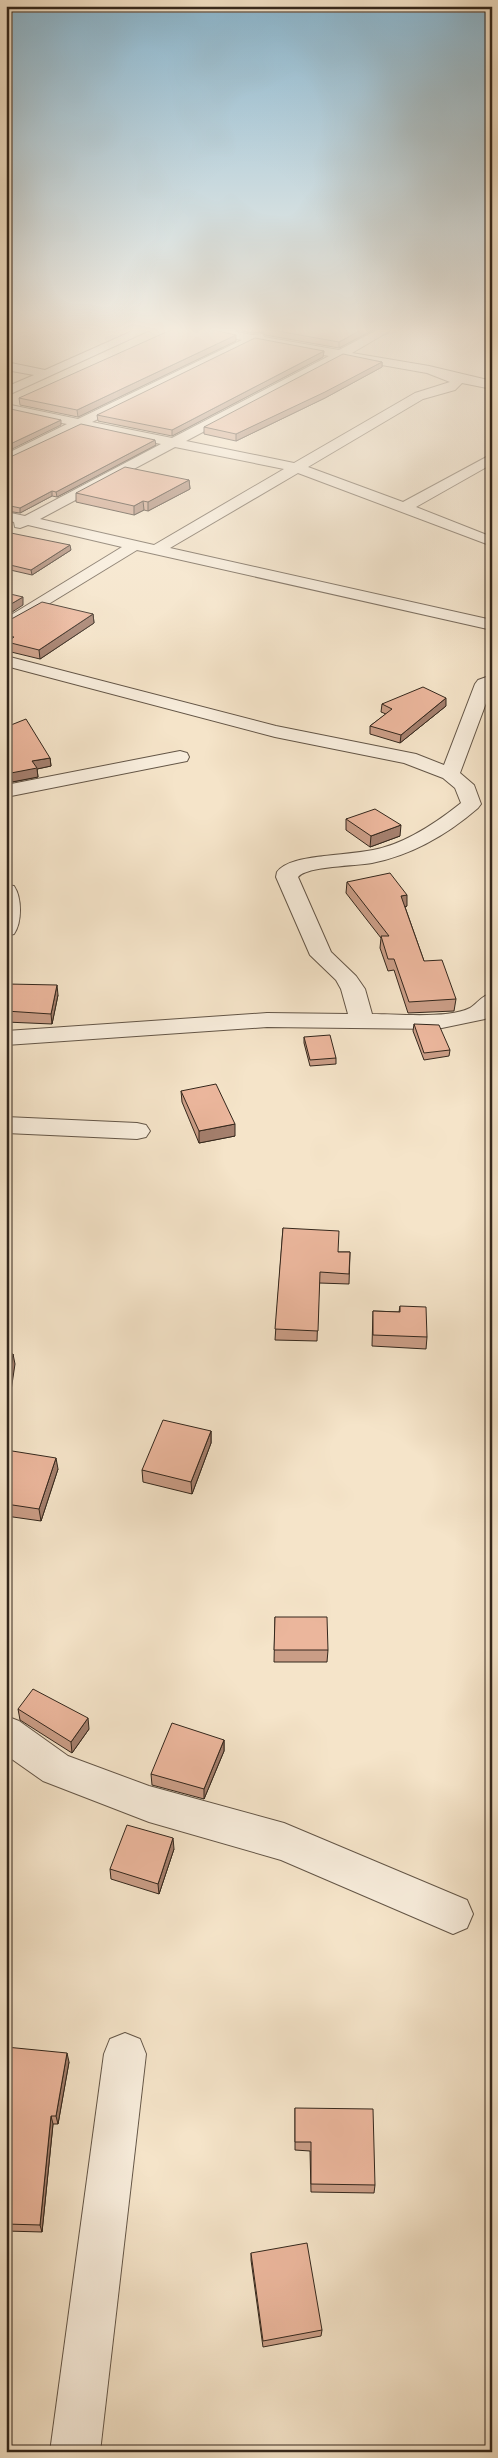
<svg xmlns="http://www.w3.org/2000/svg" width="498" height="2458" viewBox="0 0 498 2458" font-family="Cardo,serif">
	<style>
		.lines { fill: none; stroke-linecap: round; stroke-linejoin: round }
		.minor-casing { stroke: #645647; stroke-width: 2 }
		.minor { fill: #f8eddc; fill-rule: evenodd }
		.wall { fill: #ca9d86; stroke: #34271c }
		.shaded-wall { fill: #a47f6d; stroke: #34271c }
		.building { fill: #ebb69c; stroke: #34271c }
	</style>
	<rect width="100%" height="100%" fill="#f5e4c9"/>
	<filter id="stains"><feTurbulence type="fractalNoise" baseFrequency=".004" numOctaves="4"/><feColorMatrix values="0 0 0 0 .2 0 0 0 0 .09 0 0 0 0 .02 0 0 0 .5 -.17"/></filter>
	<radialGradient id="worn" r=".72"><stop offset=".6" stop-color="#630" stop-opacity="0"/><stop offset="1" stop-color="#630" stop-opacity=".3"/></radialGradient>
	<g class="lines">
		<g class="minor-casing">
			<g id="minor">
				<path d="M137 329H152L6 396V387L34 375 6 370V362L45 370Z"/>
				<path d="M196 329H222L252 335 263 334 264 337 339 350 379 329H393L352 353 429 366 492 381V389L462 383 455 390 423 399 308 467 403 502 492 454V464L416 507 492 537V546L298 473 170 548 492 620V630L137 550 6 630V618L122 547 28 525 20 528 15 527 14 522 6 520V512L25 516 161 444 81 427 6 463V454L67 424 6 412V404L78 419 242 340 201 332ZM255 342 329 356 172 438 92 422ZM342 358 427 373 450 382 415 393 294 463 186 441ZM175 447 284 469 154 545 40 519Z"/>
				<path d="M6 656 276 726 416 754 444 765 475 684 478 680 492 675V687L460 773 474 785 481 804 478 808C448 834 412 855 372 863 356 866 307 866 298 877L331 952 356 976 365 989 372 1014C396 1014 449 1019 470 1008 478 1003 481 996 492 993V1013L485 1019 437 1029 267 1027 6 1045V1031L267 1013 348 1014 341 989 336 980 310 955 276 877 277 872C286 860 310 858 324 856 340 854 357 853 373 850 405 844 436 823 461 803L455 788 443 778 404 763 275 737 6 666Z"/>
				<path d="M180 751 187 753 189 757 187 761 6 797V785Z"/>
				<path d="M6 885 14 886C22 898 22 922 14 934L6 936Z"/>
				<path d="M6 1117 137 1123 146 1125 150 1131 146 1137 137 1139 6 1133Z"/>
				<path d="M6 1716 19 1721 68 1756 149 1786 284 1823 467 1900 473 1914 467 1928 453 1934 281 1860 149 1822 43 1781 6 1755Z"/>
				<path d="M125 2033 140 2039 146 2054 100 2452H50L104 2054 110 2039Z"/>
			</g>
		</g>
		<use href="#minor" class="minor"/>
	</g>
	<g class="wall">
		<path d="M233 329H375L339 348 265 335 263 332 252 333Z"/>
		<path d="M236 341 78 417 20 405 19 398Z"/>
		<path d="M324 351 323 357 172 436 98 421 97 415Z"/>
		<path d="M382 362V367L325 398 236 441 204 434V427Z"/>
		<path d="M156 445 57 497 52 496 20 513 6 511V459Z"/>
		<path d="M189 480 190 489 148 511 144 510 134 515 76 502V493Z"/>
		<path d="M6 532 71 550 32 575 6 569Z"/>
		<path d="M93 614 94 623 40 659 7 651 6 645V622Z"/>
		<path d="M382 704 446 706 400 743 370 734V726L386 714 381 712Z"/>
		<path d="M6 727 50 758 51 766 37 769 38 777 12 782 6 771Z"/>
		<path d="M346 819 400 836 370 847 346 830Z"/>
		<path d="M347 882 407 906 405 907 424 961 456 999 454 1011 408 1013 394 970 388 971 380 948 381 938 346 893Z"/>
		<path d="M10 963 11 974 10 984 58 995 52 1024 6 1022V964Z"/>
		<path d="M414 1024 450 1050 449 1056 424 1060 413 1031Z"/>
		<path d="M304 1037 336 1058V1064L310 1066 304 1043Z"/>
		<path d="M181 1091 235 1136 199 1143 182 1102Z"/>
		<path d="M283 1228 338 1252H350L349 1284 319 1283 317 1341 275 1340Z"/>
		<path d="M400 1306 427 1337 426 1349 372 1346 373 1311 399 1312Z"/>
		<path d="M211 1431V1443L192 1494 143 1482 142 1470Z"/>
		<path d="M6 1450 58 1469 41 1521 6 1516Z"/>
		<path d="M275 1617 328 1650 327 1662H274Z"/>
		<path d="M492 1625V1680L490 1635Z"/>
		<path d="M18 1709 89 1729 72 1753 20 1720Z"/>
		<path d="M224 1740V1751L204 1799 152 1785 151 1774Z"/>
		<path d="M174 1849 159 1894 111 1879 110 1869Z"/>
		<path d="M6 2047 69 2062 58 2124H53L42 2232 6 2231Z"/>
		<path d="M295 2108 375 2185 374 2193 311 2192 310 2151 295 2150Z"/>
		<path d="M251 2253 322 2330 321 2336 263 2347 251 2260Z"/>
	</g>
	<g class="shaded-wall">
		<path d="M252 329H263V332L252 333Z"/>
		<path d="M363 329H375L339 348V342Z"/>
		<path d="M236 335V341L78 417 77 410Z"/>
		<path d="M324 351 323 357 172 436V430Z"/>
		<path d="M382 362V367L325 398 236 441V434Z"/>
		<path d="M61 420V425L6 452V446Z"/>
		<path d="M155 440 156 445 57 497 56 492Z"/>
		<path d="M189 480 190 489 148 511V502Z"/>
		<path d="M52 491V496L20 513V508Z"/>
		<path d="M143 501 144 510 134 515V506Z"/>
		<path d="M70 545 71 550 32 575 31 570Z"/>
		<path d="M23 597V605L6 616V607Z"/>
		<path d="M93 614 94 623 40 659 39 650Z"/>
		<path d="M446 698V706L400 743 401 735Z"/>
		<path d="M50 758 51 766 37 769 38 777 12 782 11 773 32 761Z"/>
		<path d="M401 825 400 836 370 847 371 836Z"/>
		<path d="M407 895V906L400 908 401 896Z"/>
		<path d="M10 963 11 974 9 994 8 984Z"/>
		<path d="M57 985 58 995 52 1024 51 1014Z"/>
		<path d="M6 1077 8 1088 6 1095Z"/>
		<path d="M235 1124V1136L199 1143V1131Z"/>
		<path d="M13 1354 15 1364 8 1411 9 1405 11 1414 6 1433V1401Z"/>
		<path d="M211 1431V1443L192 1494 191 1482Z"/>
		<path d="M56 1458 58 1469 41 1521 39 1509Z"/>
		<path d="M88 1718 89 1729 72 1753 71 1742Z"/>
		<path d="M224 1740V1751L204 1799V1789Z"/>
		<path d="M173 1838 174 1849 159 1894 158 1884Z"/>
		<path d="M67 2053 69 2062 58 2124 56 2116Z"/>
		<path d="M51 2116 53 2124 42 2232 40 2225Z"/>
	</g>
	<g class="building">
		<path d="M173 329H209L236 335 77 410 19 398Z"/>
		<path d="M266 329H363L339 342Z"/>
		<path d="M255 338 324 351 172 430 97 415Z"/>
		<path d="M343 354 382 362 325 392 236 434 204 427Z"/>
		<path d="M6 408 61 420 6 446Z"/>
		<path d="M81 424 155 440 56 492 52 491 20 508 6 505V459Z"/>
		<path d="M125 467 189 480 148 502 143 501 134 506 76 493Z"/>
		<path d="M6 532 70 545 31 570 6 564Z"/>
		<path d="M6 593 23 597 6 607Z"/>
		<path d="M42 602 93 614 39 650 7 642 14 637 6 636V622Z"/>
		<path d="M423 687 446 698 401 735 370 726 392 709 382 704Z"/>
		<path d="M26 719 50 758 32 761 37 768 11 773 6 765V727Z"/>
		<path d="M375 809 401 825 371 836 346 819Z"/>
		<path d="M390 873 407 895 401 896 424 961 442 960 456 999 409 1002 394 959H388L381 936H389L347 882Z"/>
		<path d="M10 963 8 984 57 985 51 1014 6 1011V964Z"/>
		<path d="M414 1024 439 1025 450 1050 424 1053Z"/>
		<path d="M330 1035 336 1058 310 1060 304 1037Z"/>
		<path d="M216 1084 235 1124 199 1131 181 1091Z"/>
		<path d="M283 1228 339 1231 338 1252H350L349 1274 320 1272 318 1331 275 1329Z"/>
		<path d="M400 1306 426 1307 427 1337 373 1335V1311L400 1312Z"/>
		<path d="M6 1354H13L6 1401Z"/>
		<path d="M6 1404 9 1405 6 1417Z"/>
		<path d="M163 1420 211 1431 191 1482 142 1470Z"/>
		<path d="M6 1450 56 1458 39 1509 6 1504Z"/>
		<path d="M275 1617H327L328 1650H274Z"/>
		<path d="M33 1689 88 1718 71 1742 18 1709Z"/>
		<path d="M172 1723 224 1740 204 1789 151 1774Z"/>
		<path d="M127 1825 173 1838 158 1884 110 1869Z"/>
		<path d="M6 2047 67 2053 56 2116H51L40 2225 6 2224Z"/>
		<path d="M295 2108 373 2109 375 2185 311 2184V2142H295Z"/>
		<path d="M307 2243 322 2330 263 2341 251 2253Z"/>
	</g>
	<linearGradient id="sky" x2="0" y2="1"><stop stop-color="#8ab8d2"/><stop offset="0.49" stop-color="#faf3e7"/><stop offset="1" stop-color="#faf3e7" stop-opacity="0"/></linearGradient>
	<rect width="498" height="673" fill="url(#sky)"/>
	<rect width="498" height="2458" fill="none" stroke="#f5e4c9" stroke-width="25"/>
	<rect x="8" y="8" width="483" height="2443" fill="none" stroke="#34271c" stroke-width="2.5"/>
	<rect x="12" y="12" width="473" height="2433" fill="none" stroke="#34271c"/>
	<rect width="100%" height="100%" filter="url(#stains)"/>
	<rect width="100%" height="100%" fill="url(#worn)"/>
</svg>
